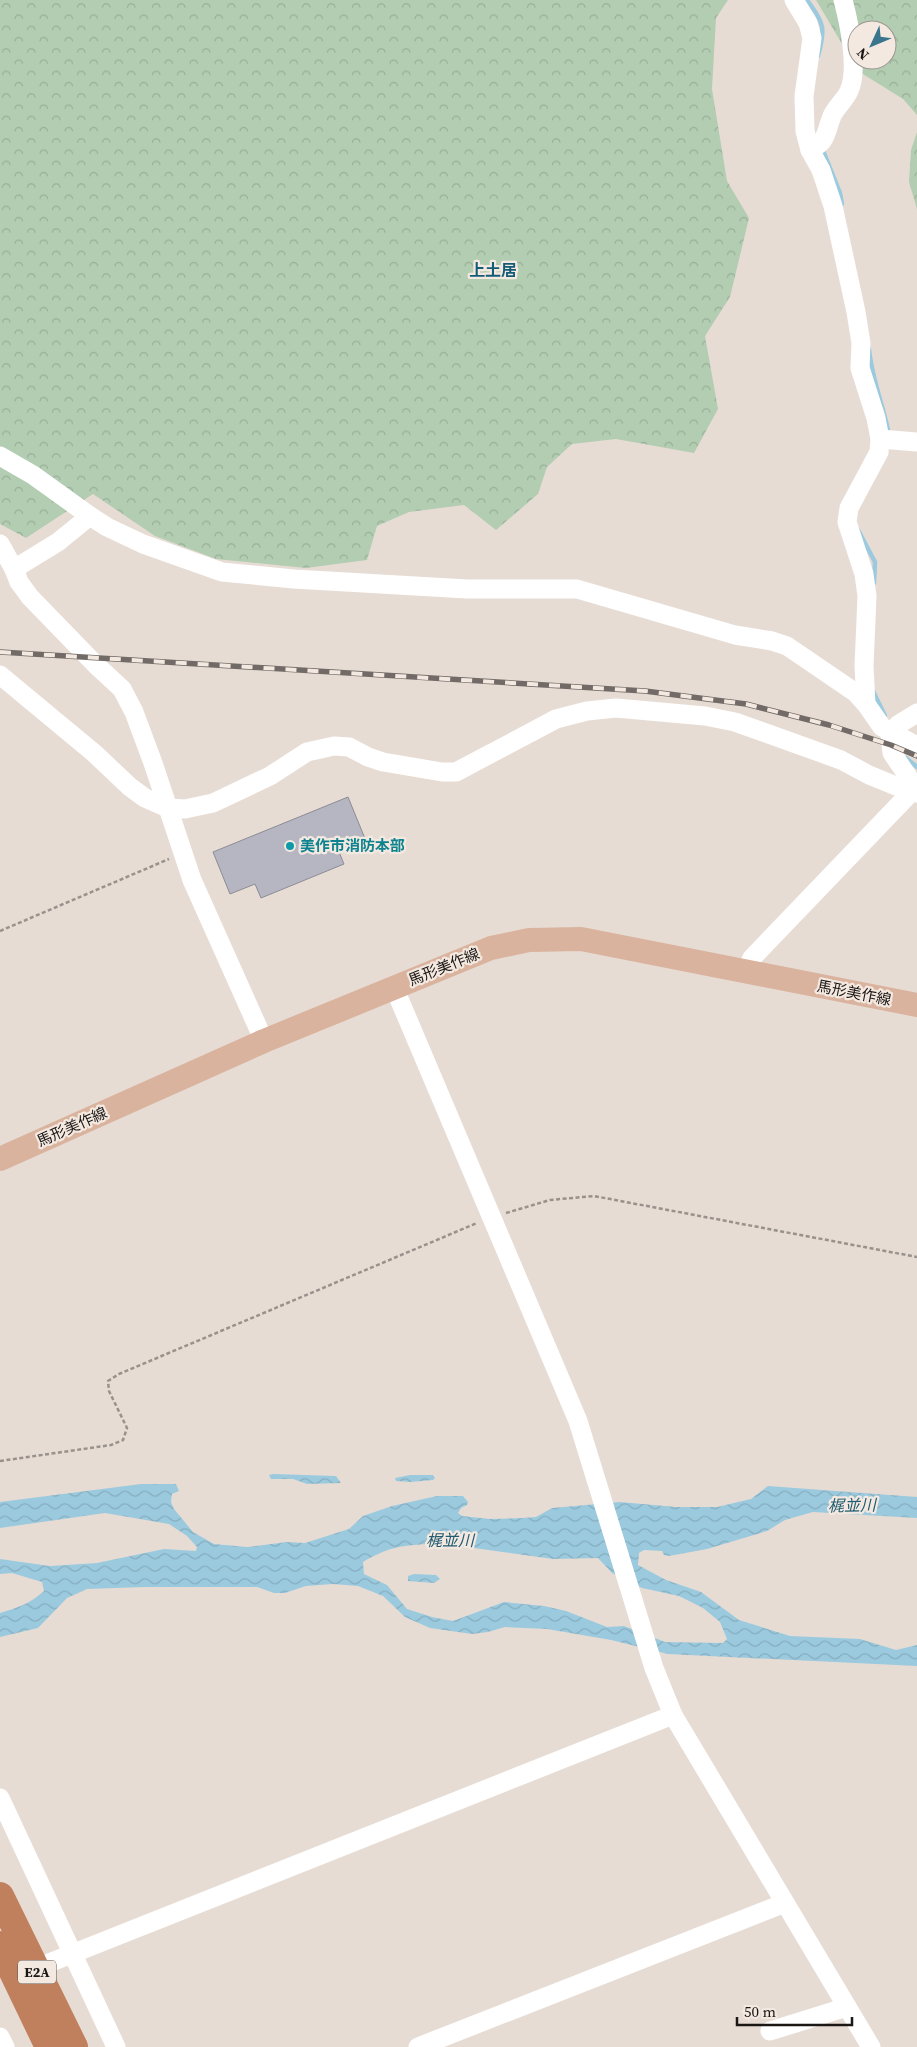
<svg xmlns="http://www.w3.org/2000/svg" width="917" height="2047" viewBox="0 0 917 2047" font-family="'Source Serif 4','Noto Sans JP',serif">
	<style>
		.forest { fill: url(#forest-crowns); fill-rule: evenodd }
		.water { fill: url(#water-waves); fill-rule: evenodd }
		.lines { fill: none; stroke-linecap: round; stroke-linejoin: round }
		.stream { stroke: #9bcadf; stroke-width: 4.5 }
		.building { fill: #b6b6c2; stroke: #8b8c96 }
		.path { stroke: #99918b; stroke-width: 2.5; stroke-dasharray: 4 2.5; stroke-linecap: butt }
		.minor { stroke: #fff; stroke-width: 19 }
		.major { stroke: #dab39e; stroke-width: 24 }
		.highway { stroke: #c1805d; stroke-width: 28 }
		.rail-casing { stroke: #716a66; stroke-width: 5.5 }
		.rail { stroke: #f4e9e1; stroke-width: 4; stroke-dasharray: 11; stroke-linecap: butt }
		.culture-dot { fill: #0f9aa8; stroke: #f4e9e1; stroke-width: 2 }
		.labels { text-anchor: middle; stroke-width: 4.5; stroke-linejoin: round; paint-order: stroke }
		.shield { fill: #f4e9e1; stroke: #5c5652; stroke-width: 1 }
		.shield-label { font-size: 14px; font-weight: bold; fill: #1b1715 }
		.culture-label { font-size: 15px; font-weight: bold; fill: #0d838f; stroke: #f4e9e1; text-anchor: start }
		.street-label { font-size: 15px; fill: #1b1715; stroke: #f4e9e1 }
		.neighbourhood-label { font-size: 16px; font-weight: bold; fill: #135c77; stroke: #f4e9e1 }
		.water-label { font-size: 16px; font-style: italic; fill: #1f5b71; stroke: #f4e9e1 }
	</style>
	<defs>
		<pattern id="forest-crowns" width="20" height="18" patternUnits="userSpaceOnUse" patternTransform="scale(1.25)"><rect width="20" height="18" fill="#b2cdb2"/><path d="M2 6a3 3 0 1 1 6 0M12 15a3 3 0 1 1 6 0" fill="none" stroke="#98af98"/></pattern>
		<pattern id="water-waves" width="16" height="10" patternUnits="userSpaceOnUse" patternTransform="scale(1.25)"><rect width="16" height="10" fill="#9bcadf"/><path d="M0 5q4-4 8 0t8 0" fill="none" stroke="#85adbe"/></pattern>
	</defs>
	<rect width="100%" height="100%" fill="#e7dcd4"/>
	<g class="forest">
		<path d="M0 0H728L716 18 712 89 727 181 749 218 730 297 705 336 718 409 694 453 616 439 572 444 547 467 538 494 496 530 464 505 409 512 377 526 367 560 306 568 216 559 155 536 93 494 26 538 0 524Z"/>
		<path d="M816 0H917V115L903 99 858 71ZM857 30H887V60H857Z"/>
		<path d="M917 132V209L909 182 911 150Z"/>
	</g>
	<g class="water">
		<path d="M273 1474 336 1476 341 1483 307 1484 293 1479H271L269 1475Z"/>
		<path d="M410 1475H433L435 1478 433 1480 410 1482 396 1481 395 1478Z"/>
		<path d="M141 1484H176L179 1491 172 1494 171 1502 174 1509 193 1532 214 1544 247 1547 287 1542 305 1543 349 1529 363 1516 392 1506 437 1496H463L468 1502 467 1505 461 1508 458 1513 462 1516 490 1519 522 1518 536 1517 552 1508 620 1502 676 1507H717L751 1499 768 1486 917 1497V1518L813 1512 785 1520 767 1531 707 1549 669 1556 664 1555 662 1551 644 1550 639 1553 638 1565 666 1580 701 1592 739 1620 790 1636 860 1639 896 1650 917 1645V1666L668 1654 611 1640 547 1629 505 1627 488 1632 472 1634 430 1628 405 1617 383 1596 358 1586 333 1584 306 1586 285 1593H274L257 1587H145L87 1589 67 1598 38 1628 0 1637V1613C17 1608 31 1603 44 1591L42 1582 12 1573 0 1574V1559L50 1566 97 1563 164 1549 196 1551 197 1547 187 1536 169 1524 105 1513 0 1528V1502ZM428 1544 459 1546 553 1559 598 1558 612 1573 642 1588 679 1596 703 1608 720 1622 727 1639 723 1643 665 1642 624 1626 607 1627 566 1611 544 1606 504 1602 453 1621 432 1617 407 1609 387 1585 364 1574 363 1562C389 1547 399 1546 428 1544Z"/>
		<path d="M414 1574 436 1575 440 1579 434 1583 408 1581V1576Z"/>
	</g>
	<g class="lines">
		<g class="stream">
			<path d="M807 0C824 24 826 27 818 56"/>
			<path d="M822 148 840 193 842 204"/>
			<path d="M869 349C872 379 882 402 888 430"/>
			<path d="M858 530 875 562 874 583"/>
			<path d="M873 691 885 716"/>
			<path d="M906 758 917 767"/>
		</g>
	</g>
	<path class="building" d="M348 797 366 841 339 852 344 864 261 898 255 884 230 894 213 852Z"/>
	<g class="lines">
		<g class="path">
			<path d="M0 931 169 859"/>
			<path d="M506 1213 550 1200 594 1196 917 1257"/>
			<path d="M0 1461 111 1445 123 1440 127 1428 109 1391 108 1381 119 1374 477 1223"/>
		</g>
		<g class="minor">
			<path d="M794 0 808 23 812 38 804 96 805 131 810 150 821 170 833 206 856 312 861 343 860 368 876 418 880 439 879 452 849 508 847 522 864 574 867 596 864 666 866 704"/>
			<path d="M810 150C828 141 825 133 832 116 836 107 845 100 849 91 859 70 849 22 843 0"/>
			<path d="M880 439 917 442"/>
			<path d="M0 456 33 475 90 516"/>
			<path d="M0 544 14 569 58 542 90 516 107 527 143 544 222 572 294 579 467 589H577L735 635 772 641 787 646 856 693 866 704 882 727 917 746"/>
			<path d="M14 569 19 582 30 597 96 665 122 689 134 712 153 763 192 880 264 1041"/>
			<path d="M0 675 94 753 130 787 145 798 168 808 185 809 213 803 270 776 307 752 334 746 349 747 368 757 383 762 442 772H456L556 719 587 711 616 708 705 716 735 722 841 760 869 775 896 786 915 788"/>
			<path d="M917 713 899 724 890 733 892 753 907 775 917 793"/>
			<path d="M746 971 752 958 915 788"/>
			<path d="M394 987 578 1421 654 1668 673 1715 871 2047"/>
			<path d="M0 1798 116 2047"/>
			<path d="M49 1963 673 1715"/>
			<path d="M770 2031 847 2007"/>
			<path d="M0 2037 5 2047"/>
			<path d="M418 2047 785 1903"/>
		</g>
		<path class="major" d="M0 1159 264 1041 491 948 529 940 581 939 917 1005"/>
		<g class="highway">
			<path d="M0 1896 74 2047"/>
			<path d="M0 1945 49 2047"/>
		</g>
		<g class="rail-casing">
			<path id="rail" d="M0 652 645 691 746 704 829 725 891 745 917 756"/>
		</g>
		<use href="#rail" class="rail"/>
	</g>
	<circle class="culture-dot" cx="290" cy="846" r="5"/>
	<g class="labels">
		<rect class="shield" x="18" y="1960.5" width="38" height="23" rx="4"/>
		<g class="shield-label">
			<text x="37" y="1977">E2A</text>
		</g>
		<g class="culture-label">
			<text x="300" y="851">美作市消防本部</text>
		</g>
		<g class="street-label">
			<text transform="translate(444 967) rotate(-22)" y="5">馬形美作線</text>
			<text transform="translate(854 993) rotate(11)" y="5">馬形美作線</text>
			<text transform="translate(72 1127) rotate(-24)" y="5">馬形美作線</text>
		</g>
		<g class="neighbourhood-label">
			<text x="493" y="276">上土居</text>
		</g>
		<g class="water-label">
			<text transform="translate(852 1505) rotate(-1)" y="6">梶並川</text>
			<text x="450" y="1546">梶並川</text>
		</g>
	</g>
	<g transform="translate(872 45) rotate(226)"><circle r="24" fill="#f4e9e1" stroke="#9d958f"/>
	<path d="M0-4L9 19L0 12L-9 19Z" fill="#3a748d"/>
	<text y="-8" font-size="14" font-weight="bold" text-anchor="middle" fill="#1b1715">N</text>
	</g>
	<path d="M737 2017v8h115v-8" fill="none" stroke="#1b1715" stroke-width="2.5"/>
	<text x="744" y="2017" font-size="15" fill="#1b1715" stroke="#f4e9e1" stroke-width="4" paint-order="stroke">50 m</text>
</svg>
